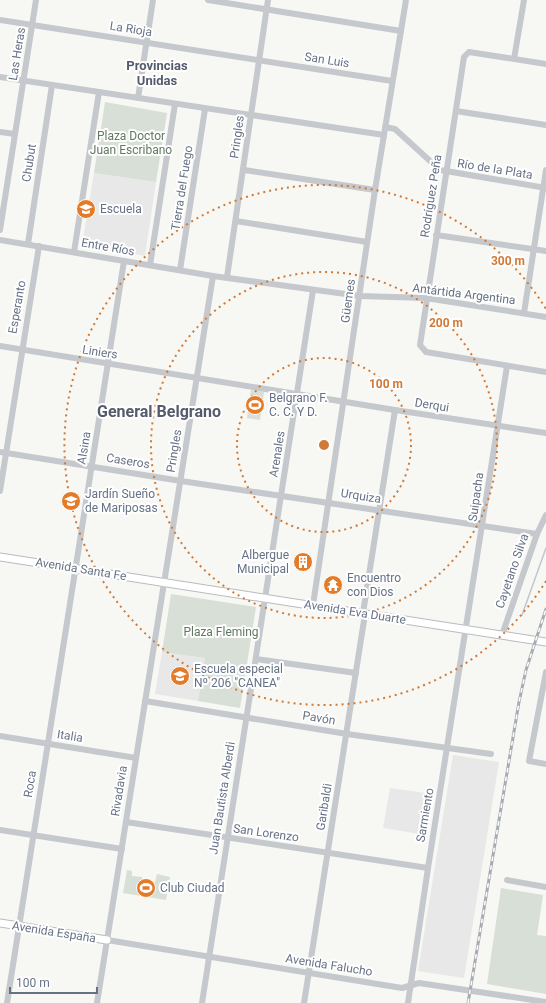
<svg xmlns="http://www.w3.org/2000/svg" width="546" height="1003" viewBox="0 0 546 1003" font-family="Roboto,sans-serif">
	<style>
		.built { fill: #e8e8e8 }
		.green { fill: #d7dfd6 }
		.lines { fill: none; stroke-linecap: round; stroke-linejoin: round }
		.stream { stroke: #c0c7cd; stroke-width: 1.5 }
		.major-casing { stroke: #b8bbc0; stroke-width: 9 }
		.minor { stroke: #c5c8cc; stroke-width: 6 }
		.major { stroke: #fff; stroke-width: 7 }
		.rail-casing { stroke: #a7abb2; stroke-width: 3 }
		.rail { stroke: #fff; stroke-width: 1.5; stroke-dasharray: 4.5; stroke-linecap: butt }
		.ring { fill: none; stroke: #d07a37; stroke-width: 2; stroke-dasharray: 2 4 }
		.labels { text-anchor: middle; stroke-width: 4; stroke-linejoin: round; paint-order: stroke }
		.street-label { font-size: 12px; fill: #667185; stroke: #fff }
		.park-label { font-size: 12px; fill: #617862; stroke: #fff }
		.poi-label { font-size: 12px; fill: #667185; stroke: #fff; text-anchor: start }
		.neighbourhood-label { font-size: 13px; font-weight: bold; fill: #545c6b; stroke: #fff }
		.district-label { font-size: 16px; font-weight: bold; fill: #545c6b; stroke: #fff }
		.centre { fill: #d07a37; stroke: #fff; stroke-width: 2 }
		.ring-label { font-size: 12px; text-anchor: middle; font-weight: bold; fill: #d07a37; stroke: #fff; stroke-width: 4; stroke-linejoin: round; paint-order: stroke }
	</style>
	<rect width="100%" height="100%" fill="#f7f7f4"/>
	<g class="built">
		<path d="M94 173 156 182 145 256 82 245Z"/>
		<path d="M64 494 81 496 79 508 62 505Z"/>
		<path d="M162 652 205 658 198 701 155 694Z"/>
		<path d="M453 755 499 762 464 978 418 971Z"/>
		<path d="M390 788 433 794 426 835 383 828Z"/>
	</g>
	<g class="green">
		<path d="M105 102 167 113 156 182 94 173Z"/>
		<path d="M251 390 264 392 260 420 247 418Z"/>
		<path d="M171 594 256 607 240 708 198 701 205 658 162 652Z"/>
		<path d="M127 870 132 871V876L142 877V880L155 882 157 874 170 877 166 900 123 893Z"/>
		<path d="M501 888 543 895 537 935 546 936V994L487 984Z"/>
	</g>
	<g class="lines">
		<path class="stream" d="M522 615 546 548"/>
		<g class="major-casing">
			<g id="major">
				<path d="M0 557 546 642"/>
				<path d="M0 923 107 940"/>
			</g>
		</g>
		<g class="minor">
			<path d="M208 0 401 31"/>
			<path d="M0 20 392 81"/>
			<path d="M514 59 524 0"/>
			<path d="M546 64 469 52 464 57 420 345 426 352 546 372"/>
			<path d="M0 77 384 135"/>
			<path d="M138 98 153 0"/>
			<path d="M456 111 546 125"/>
			<path d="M385 127 395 129 440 170 546 188"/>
			<path d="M0 132 15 134"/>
			<path d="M244 170 375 190"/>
			<path d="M236 221 367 242"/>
			<path d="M0 230 36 0"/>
			<path d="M436 235 546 251"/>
			<path d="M0 240 213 276 360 296 426 298 546 317"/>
			<path d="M28 244 52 85"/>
			<path d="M74 252 99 92"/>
			<path d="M150 265 175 104"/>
			<path d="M180 270 205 109"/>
			<path d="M227 277 268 0"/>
			<path d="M524 313 546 170"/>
			<path d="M0 346 395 410 546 433"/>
			<path d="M0 452 181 481 537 534"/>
			<path d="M0 491 39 246"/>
			<path d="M313 605 375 190 406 0"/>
			<path d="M363 613 395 410"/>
			<path d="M502 635 537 534 546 515"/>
			<path d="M256 659 356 673"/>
			<path d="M546 672 529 761 546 764"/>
			<path d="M145 701 347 734 491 754"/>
			<path d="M0 736 136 758"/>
			<path d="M126 822 428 868"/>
			<path d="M0 830 122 849"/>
			<path d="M507 880 546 887"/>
			<path d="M107 940 402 988 419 983 546 1002"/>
			<path d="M7 1003 124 261"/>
			<path d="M97 1003 213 276"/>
			<path d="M202 1003 313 290"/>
			<path d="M304 1003 365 614"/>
			<path d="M408 1003 428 868 507 366"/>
		</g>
		<use href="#major" class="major"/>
		<g class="rail-casing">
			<path id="rail" d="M468 1003 519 702 526 670 546 609"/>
		</g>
		<use href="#rail" class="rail"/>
	</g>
	<g class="ring">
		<circle cx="324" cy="445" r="87"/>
		<circle cx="324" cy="445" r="173"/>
		<path d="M546 581A260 260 0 1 1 546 309"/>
	</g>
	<defs>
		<g id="school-disc" transform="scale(1)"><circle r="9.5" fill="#e37b29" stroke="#fff"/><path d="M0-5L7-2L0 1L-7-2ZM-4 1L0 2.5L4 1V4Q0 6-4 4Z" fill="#fff"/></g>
		<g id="stadium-disc" transform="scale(1)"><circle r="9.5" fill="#e37b29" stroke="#fff"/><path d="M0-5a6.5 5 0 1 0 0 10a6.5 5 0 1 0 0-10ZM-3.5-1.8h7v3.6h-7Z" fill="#fff"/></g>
		<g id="building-disc" transform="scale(1)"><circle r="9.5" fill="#e37b29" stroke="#fff"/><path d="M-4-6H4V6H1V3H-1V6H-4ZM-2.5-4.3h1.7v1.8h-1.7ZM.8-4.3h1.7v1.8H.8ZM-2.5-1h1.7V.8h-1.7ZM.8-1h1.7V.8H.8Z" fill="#fff"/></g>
		<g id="temple-disc" transform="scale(1)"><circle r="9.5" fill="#e37b29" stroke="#fff"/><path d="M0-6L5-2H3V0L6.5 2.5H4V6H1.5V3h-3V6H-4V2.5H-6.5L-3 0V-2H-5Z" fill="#fff"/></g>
	</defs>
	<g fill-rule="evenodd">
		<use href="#school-disc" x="86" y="209"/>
		<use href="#stadium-disc" x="255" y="405"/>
		<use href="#school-disc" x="71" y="501"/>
		<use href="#building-disc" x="303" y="562"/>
		<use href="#temple-disc" x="333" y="585"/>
		<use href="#school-disc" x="180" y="676"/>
		<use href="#stadium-disc" x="146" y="888"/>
	</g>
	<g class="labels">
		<g class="street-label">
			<text transform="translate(131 29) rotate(9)" y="4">La Rioja</text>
			<text transform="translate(17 54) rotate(-81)" y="4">Las Heras</text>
			<text transform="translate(327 60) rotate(9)" y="4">San Luis</text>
			<text transform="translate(237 137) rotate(-82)" y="4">Pringles</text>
			<text transform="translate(29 163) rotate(-81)" y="4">Chubut</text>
			<text transform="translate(495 169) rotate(9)" y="4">Río de la Plata</text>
			<text transform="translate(182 188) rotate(-81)" y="4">Tierra del Fuego</text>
			<text transform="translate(431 196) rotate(-81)" y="4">Rodríguez Peña</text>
			<text transform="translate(108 247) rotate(10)" y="4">Entre Ríos</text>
			<text transform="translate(464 294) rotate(7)" y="4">Antártida Argentina</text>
			<text transform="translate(348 301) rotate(-82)" y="4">Güemes</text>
			<text transform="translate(17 307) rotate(-80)" y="4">Esperanto</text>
			<text transform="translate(100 352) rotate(9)" y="4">Liniers</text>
			<text transform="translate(432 405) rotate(9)" y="4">Derqui</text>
			<text transform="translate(84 448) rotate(-81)" y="4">Alsina</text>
			<text transform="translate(174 451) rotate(-81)" y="4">Pringles</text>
			<text transform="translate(277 454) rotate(-81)" y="4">Arenales</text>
			<text transform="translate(128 461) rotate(9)" y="4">Caseros</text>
			<text transform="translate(361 496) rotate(9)" y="4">Urquiza</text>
			<text transform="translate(476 497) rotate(-82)" y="4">Suipacha</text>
			<text transform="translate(81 569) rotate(9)" y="4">Avenida Santa Fe</text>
			<text transform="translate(512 571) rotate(-71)" y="4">Cayetano Silva</text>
			<text transform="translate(355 612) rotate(9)" y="4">Avenida Eva Duarte</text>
			<text transform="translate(319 718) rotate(9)" y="4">Pavón</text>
			<text transform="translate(70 736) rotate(9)" y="4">Italia</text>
			<text transform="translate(30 784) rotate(-81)" y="4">Roca</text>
			<text transform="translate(119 791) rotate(-81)" y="4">Rivadavia</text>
			<text transform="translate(222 798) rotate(-81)" y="4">Juan Bautista Alberdi</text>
			<text transform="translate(324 807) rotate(-81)" y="4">Garibaldi</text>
			<text transform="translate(425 815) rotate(-80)" y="4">Sarmiento</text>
			<text transform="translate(266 833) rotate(8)" y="4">San Lorenzo</text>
			<text transform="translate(54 932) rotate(9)" y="4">Avenida España</text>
			<text transform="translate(329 965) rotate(9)" y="4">Avenida Falucho</text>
		</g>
		<g class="park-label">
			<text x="131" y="140">Plaza Doctor<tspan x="131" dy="14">Juan Escribano</tspan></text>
			<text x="221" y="636">Plaza Fleming</text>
		</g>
		<g class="poi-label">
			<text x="100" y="213">Escuela</text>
			<text x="269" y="402">Belgrano F.<tspan x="269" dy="14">C. C. Y D.</tspan></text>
			<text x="85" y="498">Jardín Sueño<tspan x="85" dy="14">de Mariposas</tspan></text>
			<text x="289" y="559" text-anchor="end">Albergue<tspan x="289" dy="14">Municipal</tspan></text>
			<text x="347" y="582">Encuentro<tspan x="347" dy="14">con Dios</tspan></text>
			<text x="194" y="673">Escuela especial<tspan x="194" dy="14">Nº 206 "CANEA"</tspan></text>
			<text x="160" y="892">Club Ciudad</text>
		</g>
		<g class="neighbourhood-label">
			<text x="157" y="70">Provincias<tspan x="157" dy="15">Unidas</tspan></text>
		</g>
		<g class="district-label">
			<text x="159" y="417">General Belgrano</text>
		</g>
	</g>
	<circle cx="324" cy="445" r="6" class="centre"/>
	<g class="ring-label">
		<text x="508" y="265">300 m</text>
		<text x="446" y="327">200 m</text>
		<text x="386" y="388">100 m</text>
	</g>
	<path d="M10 987v6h87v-6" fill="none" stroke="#667185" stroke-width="2"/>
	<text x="16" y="987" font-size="12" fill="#667185" stroke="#ffffff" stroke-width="3" paint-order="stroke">100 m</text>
</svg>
